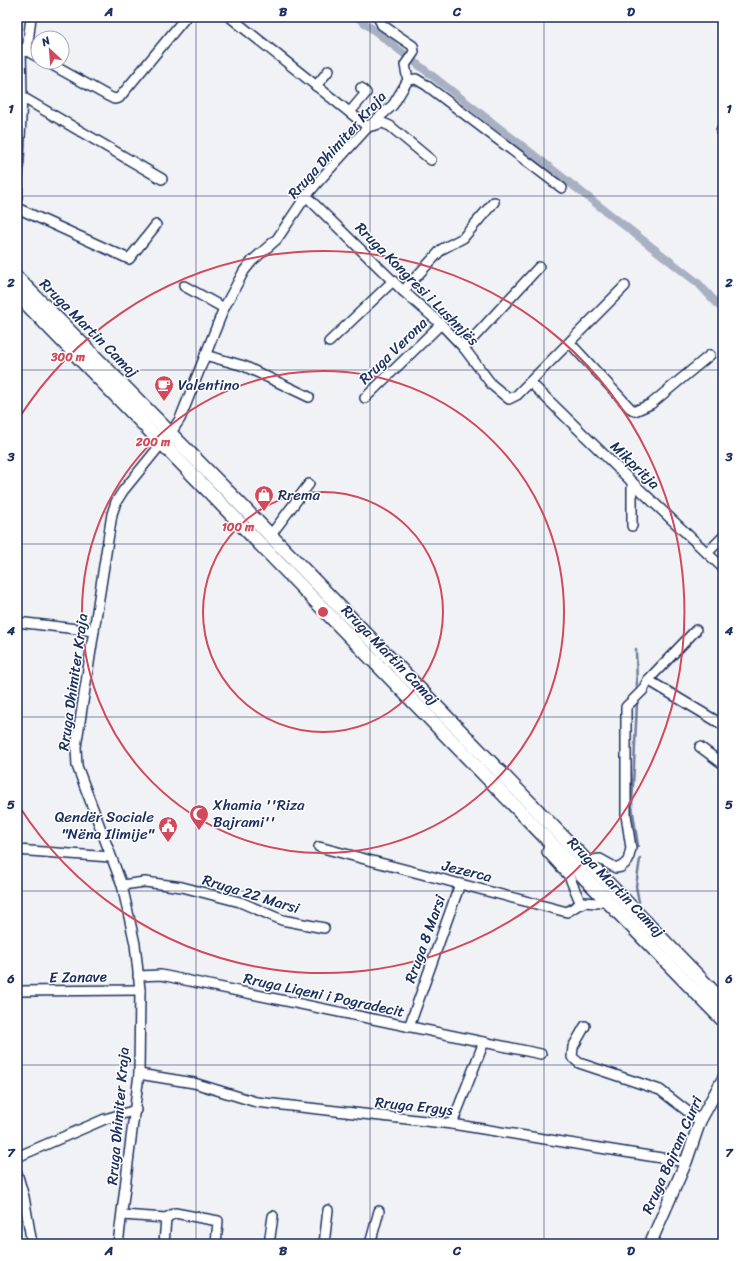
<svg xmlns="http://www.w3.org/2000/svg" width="740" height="1261" viewBox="0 0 740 1261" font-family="Sriracha,sans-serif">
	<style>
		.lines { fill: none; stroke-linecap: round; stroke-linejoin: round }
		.stream { stroke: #707c9a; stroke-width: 2.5 }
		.canal { stroke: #a8b0c2; stroke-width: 8 }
		.minor-casing { stroke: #1b2f5e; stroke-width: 12 }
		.major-casing { stroke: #1b2f5e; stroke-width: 14 }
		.highway-casing { stroke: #1b2f5e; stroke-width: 16 }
		.minor { stroke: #fff; stroke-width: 9 }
		.major { stroke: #fff; stroke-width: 11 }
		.highway { stroke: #fff; stroke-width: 13 }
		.grid { fill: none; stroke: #1b2f5e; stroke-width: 1; stroke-opacity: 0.55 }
		.ring { fill: none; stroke: #d1495b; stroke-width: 2 }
		.labels { text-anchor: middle; stroke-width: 3; stroke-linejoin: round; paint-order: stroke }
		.street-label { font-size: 15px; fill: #1b2f5e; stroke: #fff }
		.poi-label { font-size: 15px; fill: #1b2f5e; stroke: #fff; text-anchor: start }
		.centre { fill: #d1495b; stroke: #fff; stroke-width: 2 }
		.ring-label { font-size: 12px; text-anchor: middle; font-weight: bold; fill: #d1495b; stroke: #fff; stroke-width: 3; stroke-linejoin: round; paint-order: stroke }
		.neatline { fill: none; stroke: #1b2f5e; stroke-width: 1.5 }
		.grid-label { font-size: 13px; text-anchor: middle; font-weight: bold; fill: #1b2f5e }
	</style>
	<rect width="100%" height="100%" fill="#f1f2f5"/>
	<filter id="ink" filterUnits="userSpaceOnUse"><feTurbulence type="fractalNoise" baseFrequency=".025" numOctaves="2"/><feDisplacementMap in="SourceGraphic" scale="8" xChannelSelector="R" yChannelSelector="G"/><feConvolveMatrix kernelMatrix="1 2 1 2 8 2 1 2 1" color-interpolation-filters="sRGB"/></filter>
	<g filter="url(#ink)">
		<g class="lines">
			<g class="stream">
				<path d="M636 649 637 688"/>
				<path d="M637 703 632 806 638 846"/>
				<path d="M639 902 636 886 640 859"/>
			</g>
			<path class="canal" d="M357 17 698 283 723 310"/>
			<g class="minor-casing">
				<g id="minor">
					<path d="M230 17 368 127 383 123 390 126 431 160"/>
					<path d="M378 17 382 25 413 46 414 52 405 65 408 80"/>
					<path d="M17 47 27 51 31 17"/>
					<path d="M27 51 38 57"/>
					<path d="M47 62 108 96 114 99 119 98 186 17"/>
					<path d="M316 86 329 70"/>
					<path d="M22 97 162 179"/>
					<path d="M350 112 366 93 361 88"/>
					<path d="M721 132 723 126"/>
					<path d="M306 196 403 291 441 324 464 348 492 385 509 399 517 395 625 286"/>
					<path d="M17 198 22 97 21 48"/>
					<path d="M17 208 129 259 156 225"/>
					<path d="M184 286 224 308"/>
					<path d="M403 291 442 249 463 238 494 202"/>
					<path d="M329 342 393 281"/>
					<path d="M570 343 630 408 635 411 651 404 710 355"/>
					<path d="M464 348 539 267"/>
					<path d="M205 355 244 366 309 397"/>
					<path d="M530 382 632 482 723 568"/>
					<path d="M365 398 441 324"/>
					<path d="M170 434 180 419 224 308 244 271 252 261 277 239 306 196 317 183 368 127 393 105 408 80 416 79 426 85 562 188"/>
					<path d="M632 482V526"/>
					<path d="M270 536 309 484"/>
					<path d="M707 553 723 537"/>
					<path d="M17 622 94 631"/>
					<path d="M648 680 723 725"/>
					<path d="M700 747 723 764"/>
					<path d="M550 842 547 852 569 876 581 904"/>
					<path d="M319 847 567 912 583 902 597 903 605 899"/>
					<path d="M17 850 110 857"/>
					<path d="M586 861 600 859 616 868 621 867 628 861 631 848 626 815V707L643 690 648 680 696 630"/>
					<path d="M122 885 145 882 182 887 240 902 282 920 324 928"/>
					<path d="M138 976 161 975 541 1054"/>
					<path d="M17 991 140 990"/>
					<path d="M585 1026 573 1047 572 1057 579 1063 660 1090 700 1121"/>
					<path d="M409 1027 460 884"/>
					<path d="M139 1074 194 1083 256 1102 452 1124 686 1162"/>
					<path d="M452 1124 484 1042"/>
					<path d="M17 1157 105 1119 136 1110"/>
					<path d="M17 1173 24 1197 32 1244"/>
					<path d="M122 1215 166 1218 175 1213 218 1221 216 1244"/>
					<path d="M118 1244 139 1074 140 990 135 944 122 885 77 766 76 747 112 514 116 502 123 491 162 443"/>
					<path d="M164 1244 166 1218"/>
					<path d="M269 1244 273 1216"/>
					<path d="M324 1244 328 1210"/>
					<path d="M370 1244 379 1211"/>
				</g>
			</g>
			<g class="major-casing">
				<path id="major" d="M650 1244 686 1162 700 1121 723 1079"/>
			</g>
			<g class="highway-casing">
				<g id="highway">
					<path d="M17 278 237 501 723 1002"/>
					<path d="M17 294 723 1020"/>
				</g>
			</g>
			<use href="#minor" class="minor"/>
			<use href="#major" class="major"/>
			<use href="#highway" class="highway"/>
		</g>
	</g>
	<path class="grid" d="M196 17V1244M370 17V1244M544 17V1244M17 196H723M17 370H723M17 544H723M17 717H723M17 891H723M17 1065H723"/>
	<g class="ring">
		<circle cx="323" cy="612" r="120"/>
		<circle cx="323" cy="612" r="241"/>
		<path d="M19 418A361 361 0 1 1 19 806"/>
	</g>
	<defs>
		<g id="cafe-pin" transform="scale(1)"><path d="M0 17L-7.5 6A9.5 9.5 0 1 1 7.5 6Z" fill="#d1495b" stroke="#fff"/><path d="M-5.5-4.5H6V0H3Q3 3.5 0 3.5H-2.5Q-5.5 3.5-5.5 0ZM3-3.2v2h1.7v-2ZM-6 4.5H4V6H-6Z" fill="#fff"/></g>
		<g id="shop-pin" transform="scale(1)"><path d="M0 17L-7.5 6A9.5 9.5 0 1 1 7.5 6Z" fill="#d1495b" stroke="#fff"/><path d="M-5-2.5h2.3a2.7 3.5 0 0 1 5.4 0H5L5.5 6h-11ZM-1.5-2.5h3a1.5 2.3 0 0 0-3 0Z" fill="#fff"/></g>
		<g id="mosque-pin" transform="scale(1)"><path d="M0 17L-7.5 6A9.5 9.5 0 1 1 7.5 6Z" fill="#d1495b" stroke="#fff"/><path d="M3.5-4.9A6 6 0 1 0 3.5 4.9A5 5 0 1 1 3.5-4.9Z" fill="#fff"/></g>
		<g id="civic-pin" transform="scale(1)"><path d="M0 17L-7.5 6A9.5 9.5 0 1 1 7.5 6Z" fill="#d1495b" stroke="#fff"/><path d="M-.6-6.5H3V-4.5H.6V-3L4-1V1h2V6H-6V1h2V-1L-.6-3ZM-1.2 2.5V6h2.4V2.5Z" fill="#fff"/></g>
	</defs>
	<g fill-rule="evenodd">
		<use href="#cafe-pin" x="164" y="385"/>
		<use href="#shop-pin" x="264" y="495"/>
		<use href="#mosque-pin" x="199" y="814"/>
		<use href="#civic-pin" x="168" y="826"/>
	</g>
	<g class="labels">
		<g class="street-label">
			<text transform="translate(337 145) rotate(-48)" y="5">Rruga Dhimiter Kraja</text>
			<text transform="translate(417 284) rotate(45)" y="5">Rruga Kongresi i Lushnjës</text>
			<text transform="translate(89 328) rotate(45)" y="5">Rruga Martin Camaj</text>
			<text transform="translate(393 351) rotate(-44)" y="5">Rruga Verona</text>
			<text transform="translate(635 465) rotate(44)" y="5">Mikpritja</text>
			<text transform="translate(390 655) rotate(46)" y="5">Rruga Martin Camaj</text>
			<text transform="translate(73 682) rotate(-82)" y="5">Rruga Dhimiter Kraja</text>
			<text transform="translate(467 871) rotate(14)" y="5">Jezerca</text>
			<text transform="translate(616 887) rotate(46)" y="5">Rruga Martin Camaj</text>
			<text transform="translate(251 894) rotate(17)" y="5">Rruga 22 Marsi</text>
			<text transform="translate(425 939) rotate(-70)" y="5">Rruga 8 Marsi</text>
			<text transform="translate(78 977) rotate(-1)" y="5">E Zanave</text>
			<text transform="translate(324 995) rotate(12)" y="5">Rruga Liqeni i Pogradecit</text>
			<text transform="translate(414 1106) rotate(6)" y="5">Rruga Ergys</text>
			<text transform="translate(118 1116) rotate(-85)" y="5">Rruga Dhimiter Kraja</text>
			<text transform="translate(672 1155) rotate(-66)" y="5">Rruga Bajram Curri</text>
		</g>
		<g class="poi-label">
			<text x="178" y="390">Valentino</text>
			<text x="278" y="500">Rrema</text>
			<text x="213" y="810">Xhamia ''Riza<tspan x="213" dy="17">Bajrami''</tspan></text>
			<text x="154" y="822" text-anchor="end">Qendër Sociale<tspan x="154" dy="17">"Nëna Ilimije"</tspan></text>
		</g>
	</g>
	<circle cx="323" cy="612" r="6" class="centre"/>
	<g class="ring-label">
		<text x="68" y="361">300 m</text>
		<text x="153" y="446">200 m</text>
		<text x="238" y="531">100 m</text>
	</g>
	<rect width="740" height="1261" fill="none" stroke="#fff" stroke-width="44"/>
	<g transform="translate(50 50) rotate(334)"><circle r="19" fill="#ffffff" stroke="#a4acbf"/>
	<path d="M0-3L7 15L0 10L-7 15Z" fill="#d1495b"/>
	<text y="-6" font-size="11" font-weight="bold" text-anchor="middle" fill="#1b2f5e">N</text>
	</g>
	<rect x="22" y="22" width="696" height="1217" class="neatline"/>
	<g class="grid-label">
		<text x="109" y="16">A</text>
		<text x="283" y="16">B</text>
		<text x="457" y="16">C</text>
		<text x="631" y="16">D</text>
		<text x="11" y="113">1</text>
		<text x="729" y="113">1</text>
		<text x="11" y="287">2</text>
		<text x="729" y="287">2</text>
		<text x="11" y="461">3</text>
		<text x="729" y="461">3</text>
		<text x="11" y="635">4</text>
		<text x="729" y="635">4</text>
		<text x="11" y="809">5</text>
		<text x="729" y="809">5</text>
		<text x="11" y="983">6</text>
		<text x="729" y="983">6</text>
		<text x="11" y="1157">7</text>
		<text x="729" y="1157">7</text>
		<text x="109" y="1255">A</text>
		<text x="283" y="1255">B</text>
		<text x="457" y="1255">C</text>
		<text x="631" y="1255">D</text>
	</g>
</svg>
